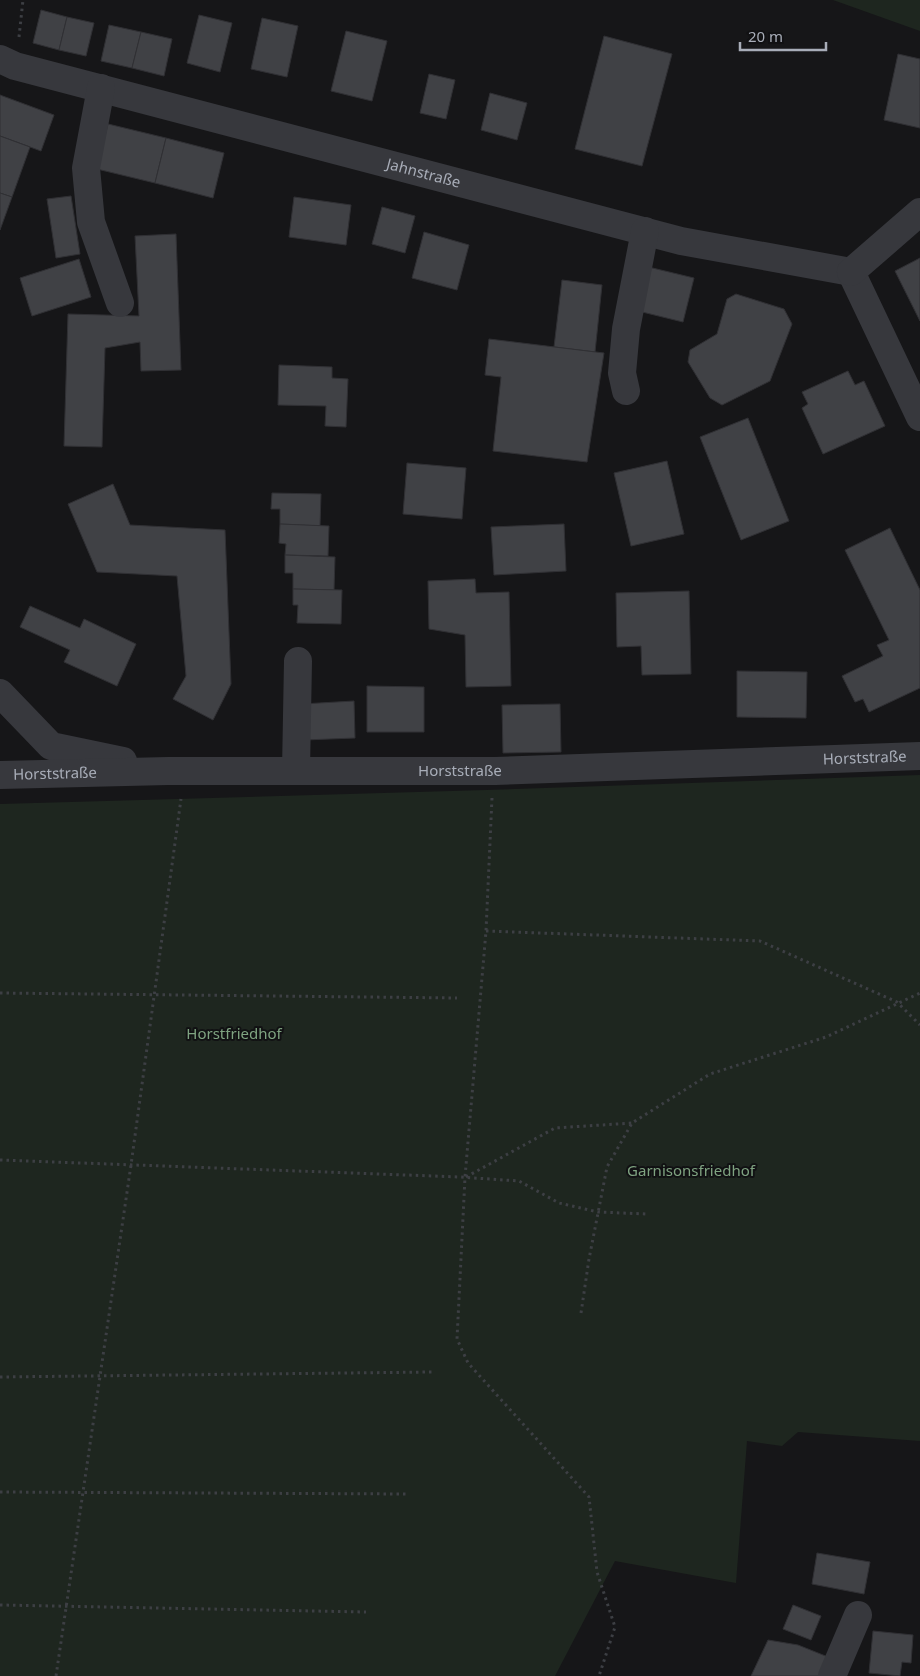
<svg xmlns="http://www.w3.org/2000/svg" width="920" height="1676" viewBox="0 0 920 1676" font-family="'Noto Sans',sans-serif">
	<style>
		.green { fill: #1e261f }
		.building { fill: #404145; stroke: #303034 }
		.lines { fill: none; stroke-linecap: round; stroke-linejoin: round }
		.path { stroke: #3d3f44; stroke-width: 3; stroke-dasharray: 2.5 4; stroke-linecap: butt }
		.minor { stroke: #37383d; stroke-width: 28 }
		.labels { text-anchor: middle; stroke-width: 4; stroke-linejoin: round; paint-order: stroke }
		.street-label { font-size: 15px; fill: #a8adb8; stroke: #111113 }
		.park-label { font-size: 15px; fill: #7fa381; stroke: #111113 }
	</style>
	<rect width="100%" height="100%" fill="#161618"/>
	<g class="green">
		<path d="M833 0H920V31Z"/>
		<path d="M920 775V1441L798 1432 782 1446 747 1441 736 1583 615 1561 555 1676H0V804L486 790Z"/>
	</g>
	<g class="building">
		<path d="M41 10 67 17 59 50 33 43Z"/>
		<path d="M199 15 232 23 220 72 187 63Z"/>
		<path d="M67 17 94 23 86 56 59 50Z"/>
		<path d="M262 18 298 26 287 77 251 69Z"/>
		<path d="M109 25 141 32 132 68 101 61Z"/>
		<path d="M346 31 387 41 372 101 331 91Z"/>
		<path d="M141 32 172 39 164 76 132 68Z"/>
		<path d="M604 36 672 54 642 166 575 149Z"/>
		<path d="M898 54 920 59V128L884 120Z"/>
		<path d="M429 74 455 80 446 119 420 113Z"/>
		<path d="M490 93 527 103 517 140 481 130Z"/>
		<path d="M0 95 54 115 41 151 0 136Z"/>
		<path d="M108 124 166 138 155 183 97 169Z"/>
		<path d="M0 136 30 147 12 197 0 193Z"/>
		<path d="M166 138 224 153 213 198 155 183Z"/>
		<path d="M0 193 12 197 0 230Z"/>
		<path d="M71 196 80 254 56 258 47 199Z"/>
		<path d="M294 197 351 205 346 245 289 237Z"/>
		<path d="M382 207 415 216 405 253 372 244Z"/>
		<path d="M424 232 469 245 457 290 412 278Z"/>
		<path d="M176 234 181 370 141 371 140 342 105 348 102 447 64 446 68 314 139 316 135 236Z"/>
		<path d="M920 258V321L895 271Z"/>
		<path d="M79 259 91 297 32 316 20 278Z"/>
		<path d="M640 265 694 278 683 322 630 309Z"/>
		<path d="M562 280 602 285 595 352 554 347Z"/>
		<path d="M736 294 784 309 792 324 770 381 722 405 710 398 688 362 690 350 717 334 727 299Z"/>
		<path d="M489 339 604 353 587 462 493 451 501 377 485 375Z"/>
		<path d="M279 365 332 367V378L348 379 346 427 325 426 326 406 278 405Z"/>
		<path d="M848 371 855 385 864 381 885 426 823 454 802 408 808 404 802 392Z"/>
		<path d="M748 418 789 521 741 540 700 437Z"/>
		<path d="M667 461 684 534 631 546 614 473Z"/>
		<path d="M407 463 466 468 462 519 403 514Z"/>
		<path d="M113 484 130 525 225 530 231 684 213 720 173 699 186 676 177 576 97 572 68 504Z"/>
		<path d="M272 493 321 494 320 526 280 524V509H271Z"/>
		<path d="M280 524 329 526 328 556 285 555 286 544 279 543Z"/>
		<path d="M564 524 566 571 494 575 491 527Z"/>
		<path d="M890 528 920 590V688L869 712 863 699 855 702 842 676 883 656 877 645 889 640 845 550Z"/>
		<path d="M285 555 335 557 334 590 293 589V573H285Z"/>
		<path d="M475 579 476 593 509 592 511 686 466 687 465 635 429 629 428 581Z"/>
		<path d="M293 589 342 590 341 624 297 623 298 605H293Z"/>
		<path d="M689 591 691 674 642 675 641 646 617 647 616 593Z"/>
		<path d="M30 606 80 628 84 619 136 644 117 686 64 662 70 650 20 627Z"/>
		<path d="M737 671 807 672 806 718 737 717Z"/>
		<path d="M367 686 424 687V732H367Z"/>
		<path d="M354 701 355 738 304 740 302 704Z"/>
		<path d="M560 704 561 752 503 753 502 705Z"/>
		<path d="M817 1553 870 1562 864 1594 812 1584Z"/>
		<path d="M793 1605 821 1616 811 1640 783 1629Z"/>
		<path d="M873 1631 913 1635 911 1663 902 1662 900 1676 869 1673Z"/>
		<path d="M768 1640 798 1645 828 1657 820 1676H751Z"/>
	</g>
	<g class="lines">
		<g class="path">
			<path d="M19 37 23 0"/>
			<path d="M492 798 486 931 465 1177 457 1339 468 1363 589 1497 597 1572 615 1627 599 1676"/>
			<path d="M486 931 760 941 897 1002 920 1025"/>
			<path d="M0 993 457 998"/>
			<path d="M0 1160 460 1177 519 1181 559 1203 598 1212 646 1214"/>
			<path d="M466 1177 555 1128 632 1123"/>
			<path d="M581 1313 589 1259 607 1167 632 1123 710 1074 826 1037 920 993"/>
			<path d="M0 1377 432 1372"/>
			<path d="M0 1492 408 1494"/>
			<path d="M0 1605 366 1612"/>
			<path d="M56 1676 131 1165 181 799"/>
		</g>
		<g class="minor">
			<path id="s1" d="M0 59 15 66 681 241 851 272"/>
			<path d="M101 88 86 168 91 222 120 303"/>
			<path d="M851 272 920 417"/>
			<path d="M851 272 920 212"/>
			<path d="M626 391 622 373 626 329 645 231"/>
			<path d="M0 693 51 746 123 761"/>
			<path d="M296 771 298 661"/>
			<path id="s2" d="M0 775 168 771H495L920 756"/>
			<path d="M832 1676 858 1615"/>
		</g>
	</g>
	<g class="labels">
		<g class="street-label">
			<text dy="5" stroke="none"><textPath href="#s1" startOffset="439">Jahnstraße</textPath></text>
			<text dy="5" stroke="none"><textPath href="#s2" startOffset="865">Horststraße</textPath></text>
			<text dy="5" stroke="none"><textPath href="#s2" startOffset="460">Horststraße</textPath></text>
			<text dy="5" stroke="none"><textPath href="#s2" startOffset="55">Horststraße</textPath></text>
		</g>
		<g class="park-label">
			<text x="234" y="1039">Horstfriedhof</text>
			<text x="691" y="1176">Garnisonsfriedhof</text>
		</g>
	</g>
	<path d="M740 42v8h86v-8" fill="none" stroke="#a8adb8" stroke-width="2.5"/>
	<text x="748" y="42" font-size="15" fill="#a8adb8" stroke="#111113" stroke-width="4" paint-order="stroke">20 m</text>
</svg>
